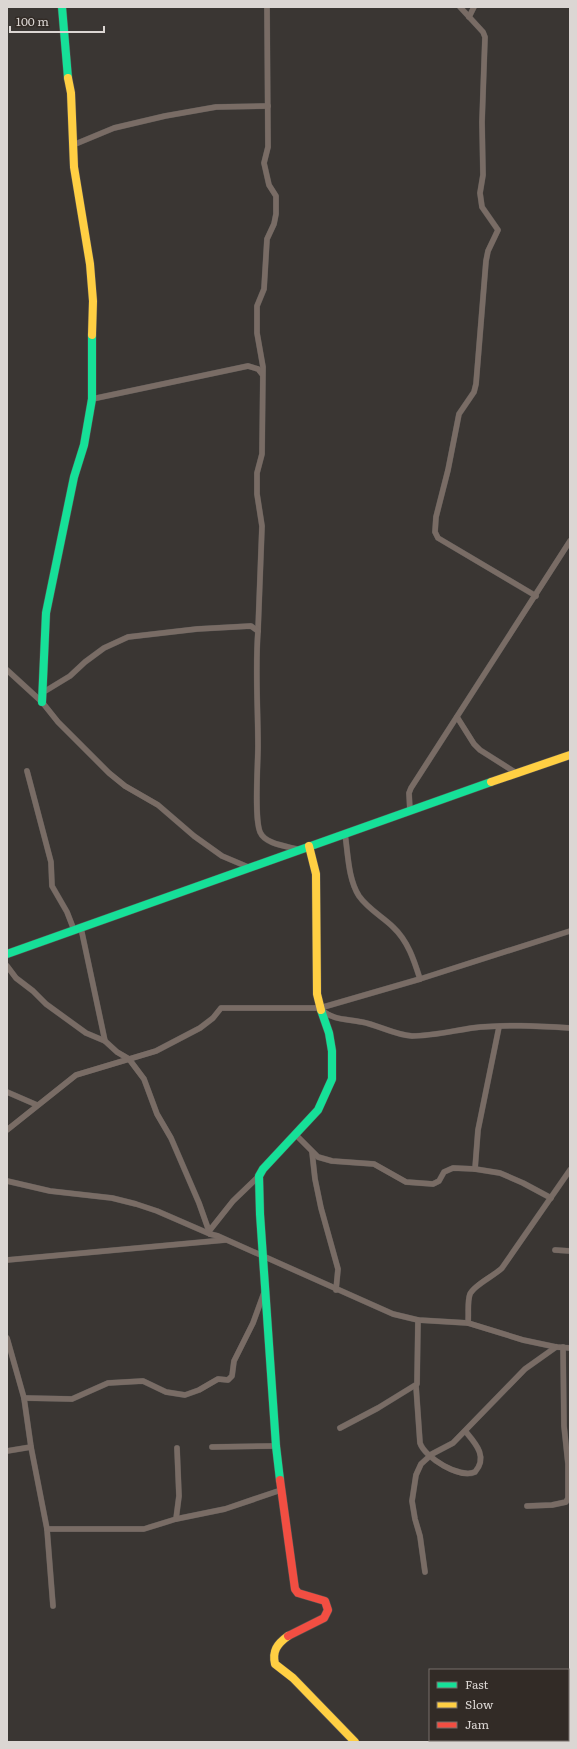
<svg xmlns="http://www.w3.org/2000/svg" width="577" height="1749" viewBox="0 0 577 1749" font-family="Literata,serif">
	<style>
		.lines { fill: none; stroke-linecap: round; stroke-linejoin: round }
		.street-casing { stroke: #565351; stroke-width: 6 }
		.fast-casing { stroke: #565351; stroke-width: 9 }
		.slow-casing { stroke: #565351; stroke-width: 9 }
		.jam-casing { stroke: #565351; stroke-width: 9 }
		.street { stroke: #796c65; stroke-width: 5.5 }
		.fast { stroke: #16e098; stroke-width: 8 }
		.slow { stroke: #ffcf43; stroke-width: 8 }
		.jam { stroke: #f24e42; stroke-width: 8 }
	</style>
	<rect width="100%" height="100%" fill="#3a3633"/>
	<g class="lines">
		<g class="street-casing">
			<g id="street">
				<path d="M460 7 483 32 485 37 482 122 483 175 480 193 482 207 498 230 488 251 486 261 476 384 474 392 459 414 448 470 436 517 435 532 438 538 536 596"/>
				<path d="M469 17 474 7"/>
				<path d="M73 145 114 128 165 116 216 107 268 106"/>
				<path d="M92 399 248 366 258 369 262 374"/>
				<path d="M258 631 262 526 257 494V473L262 454 263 367 257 333V306L264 289 267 239 274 224 276 214V196L269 185 264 163 268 147 267 7"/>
				<path d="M7 670 42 702 58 722 109 773 125 786 158 805 194 836 222 856 248 867"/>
				<path d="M42 693 70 676 85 662 104 648 128 637 197 629 251 626 258 631C255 669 258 707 258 746 258 764 254 818 260 832 265 844 286 846 297 849"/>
				<path d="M457 717 474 744 480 750 518 774"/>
				<path d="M27 771 51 862 52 886 67 912 74 930"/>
				<path d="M410 811 409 793 411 788 570 541"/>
				<path d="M345 834C348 853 348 879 359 896 368 909 383 917 393 927 408 941 414 960 420 979"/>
				<path d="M81 928 105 1041"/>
				<path d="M7 966 16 978 33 991 46 1004 86 1033 105 1041 117 1052 129 1059 144 1079 157 1114 171 1138 199 1203 210 1234"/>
				<path d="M322 1010C332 1020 348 1019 362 1022 378 1025 395 1035 412 1036 432 1036 452 1031 472 1028 504 1024 538 1026 570 1028"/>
				<path d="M7 1092 37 1105"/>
				<path d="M7 1130 76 1075 156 1051 200 1028 213 1018 221 1008H320L420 979 570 931"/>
				<path d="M296 1135 318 1157 332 1161 374 1164 406 1182 433 1184 439 1181 444 1172 453 1168 475 1169 500 1173 523 1183 551 1198"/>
				<path d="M312 1152 315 1179 321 1208 338 1269 336 1290"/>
				<path d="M475 1169 478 1130 499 1027"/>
				<path d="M7 1181 50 1191 112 1198 136 1204 157 1211 210 1234 218 1236 393 1314 418 1320 468 1323 523 1340 556 1347 570 1348"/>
				<path d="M210 1230 233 1201 259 1176"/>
				<path d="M555 1250 570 1251"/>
				<path d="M7 1260 225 1240"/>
				<path d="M468 1323C469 1314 467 1302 470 1294 474 1285 494 1276 502 1268L570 1170"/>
				<path d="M7 1338 24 1398 31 1447 47 1529 53 1606"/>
				<path d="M416 1386 420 1443C425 1458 460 1479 475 1472 488 1457 476 1444 466 1432"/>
				<path d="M24 1398 72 1399 108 1383 143 1381 166 1392 185 1395 199 1390 218 1379 228 1380 232 1376 234 1361 253 1323 265 1290"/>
				<path d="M340 1428 378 1408 417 1384 418 1320"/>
				<path d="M212 1447 276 1446"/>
				<path d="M7 1451 31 1447"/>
				<path d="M527 1506 552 1505 566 1502 568 1498V1464L564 1426 563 1347"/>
				<path d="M176 1519 179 1496 177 1448"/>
				<path d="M47 1529H144L176 1519 225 1509 281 1490"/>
				<path d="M425 1572 420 1536 415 1519 412 1501 416 1475 421 1464 432 1454 453 1443 525 1369 556 1347"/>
			</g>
		</g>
		<g class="fast-casing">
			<g id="fast">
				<path d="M62 7 68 78"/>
				<path d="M42 702 46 613 74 477 84 445 92 399V335"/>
				<path d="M7 954 491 782"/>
				<path d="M280 1480 276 1446 260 1214 259 1176 263 1169 318 1110 332 1079V1051L329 1033 321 1010"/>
			</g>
		</g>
		<g class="slow-casing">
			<g id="slow">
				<path d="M68 78 71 93 74 167 90 264 93 301 92 335"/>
				<path d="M491 782 570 755"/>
				<path d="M309 846 316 874 317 994 321 1010"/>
				<path d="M288 1636C277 1644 272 1651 275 1664L293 1678 355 1742"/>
			</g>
		</g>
		<g class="jam-casing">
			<path id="jam" d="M280 1480 295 1589 298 1593 325 1601 328 1610 324 1618 288 1636"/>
		</g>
		<use href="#street" class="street"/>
		<use href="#fast" class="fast"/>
		<use href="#slow" class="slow"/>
		<use href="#jam" class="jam"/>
	</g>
	<rect width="577" height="1749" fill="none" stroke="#dbd6d3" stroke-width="16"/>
	<rect x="429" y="1669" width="140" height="72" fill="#322b26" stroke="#766f6b"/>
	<rect x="437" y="1682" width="20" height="6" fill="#16e098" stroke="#766f6b"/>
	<text x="465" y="1689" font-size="12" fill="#dbd6d3">Fast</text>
	<rect x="437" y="1702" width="20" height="6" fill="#ffcf43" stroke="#766f6b"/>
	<text x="465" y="1709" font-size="12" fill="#dbd6d3">Slow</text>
	<rect x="437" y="1722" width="20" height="6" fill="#f24e42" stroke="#766f6b"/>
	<text x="465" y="1729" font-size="12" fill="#dbd6d3">Jam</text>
	<path d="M10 26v6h94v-6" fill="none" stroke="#dbd6d3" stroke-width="2"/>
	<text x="16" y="26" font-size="12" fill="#dbd6d3" stroke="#322b26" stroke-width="3" paint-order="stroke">100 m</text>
</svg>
